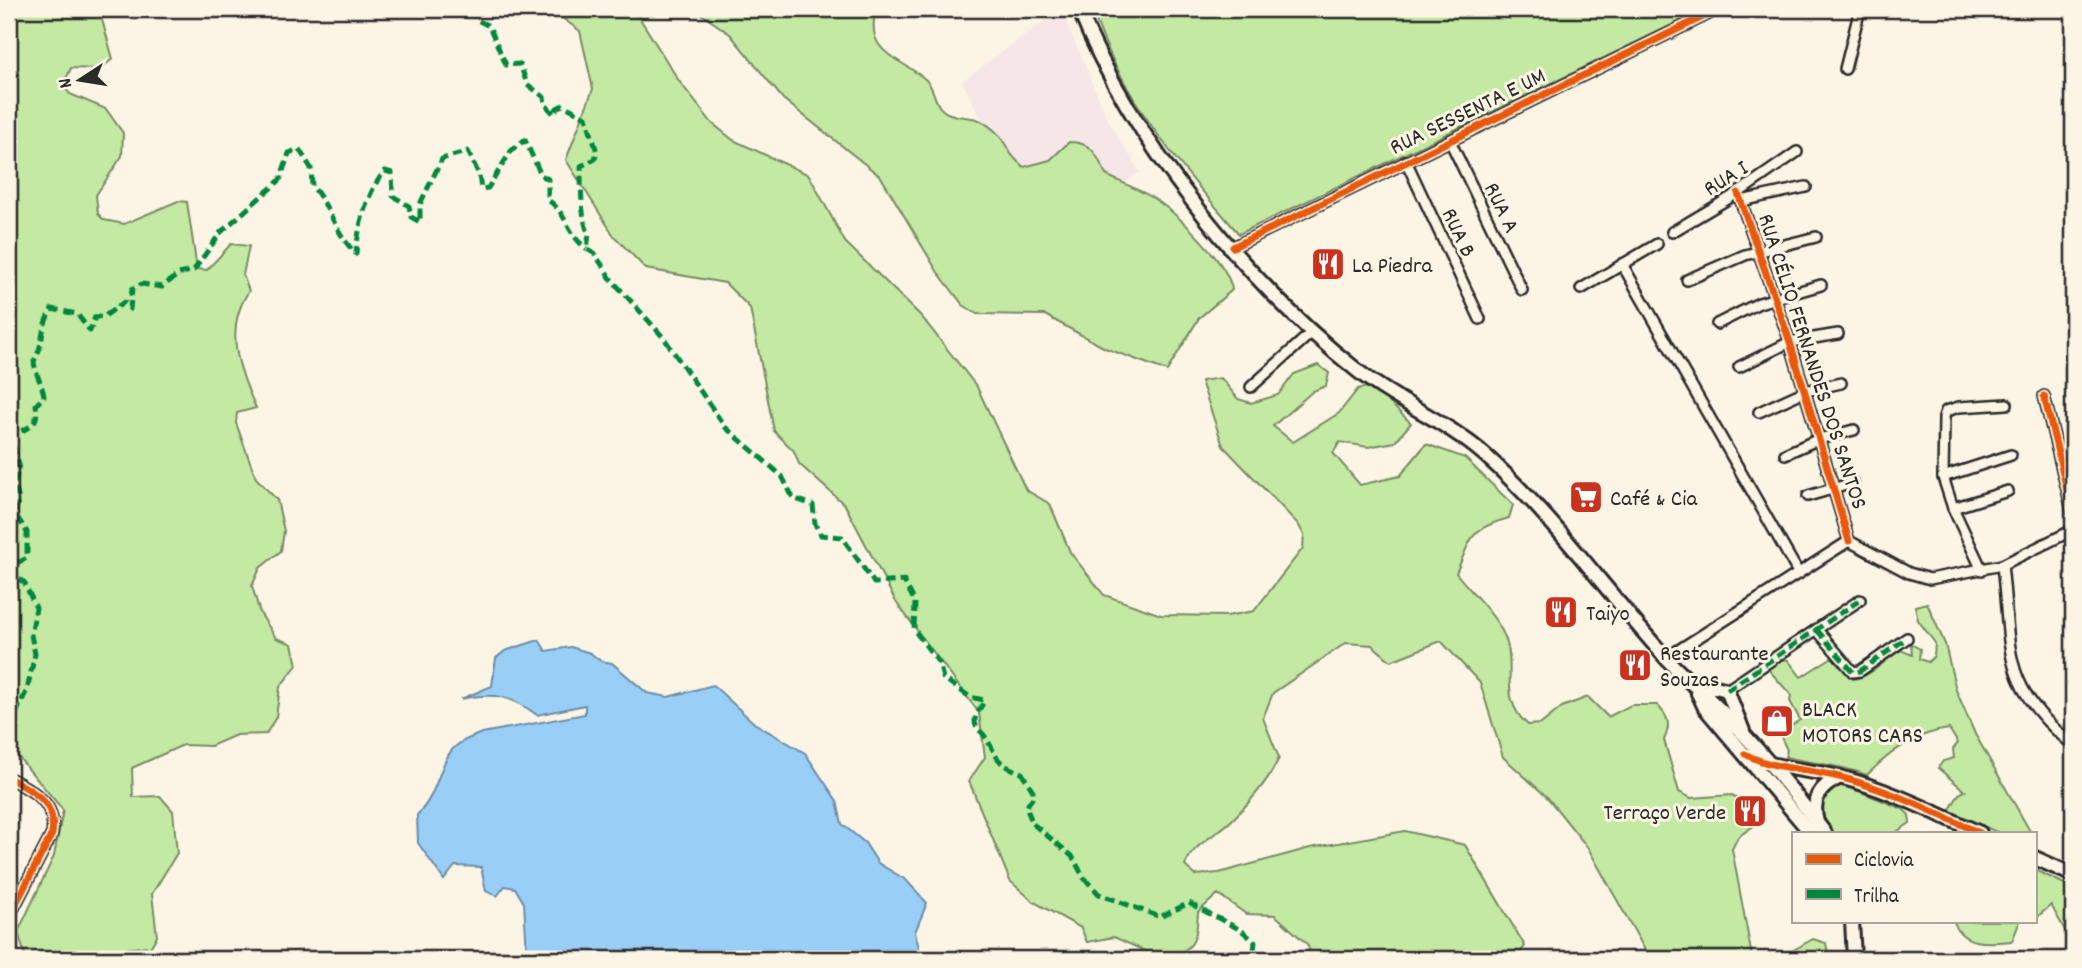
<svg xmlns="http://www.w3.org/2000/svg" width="2082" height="968" viewBox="0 0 2082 968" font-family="Dekko,sans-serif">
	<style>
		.built { fill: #f7e6e7 }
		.green { fill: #c4e9a2; stroke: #788a66; stroke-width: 2 }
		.water { fill: #99cef7; stroke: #6d8da5; stroke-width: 2 }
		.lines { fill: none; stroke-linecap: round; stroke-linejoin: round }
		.street-casing { stroke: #2b2b2b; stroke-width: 14 }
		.secondary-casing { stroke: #2b2b2b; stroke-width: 18 }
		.street { stroke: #fcf5e5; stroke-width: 9 }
		.secondary { stroke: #fcf5e5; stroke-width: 12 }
		.quiet { stroke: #00873e; stroke-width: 5; stroke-dasharray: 10 5; stroke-linecap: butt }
		.cycleway-casing { stroke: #fcf5e5; stroke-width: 11 }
		.cycleway { stroke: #e8590c; stroke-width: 7 }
		.labels { text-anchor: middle; stroke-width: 6; stroke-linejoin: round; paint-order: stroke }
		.street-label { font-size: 23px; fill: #2b2b2b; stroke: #fcf5e5 }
		.poi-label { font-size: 23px; fill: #2b2b2b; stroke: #fcf5e5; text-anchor: start }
	</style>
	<rect width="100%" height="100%" fill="#fcf5e5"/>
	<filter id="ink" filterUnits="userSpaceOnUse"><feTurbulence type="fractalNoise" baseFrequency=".0143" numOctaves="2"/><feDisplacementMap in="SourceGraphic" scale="14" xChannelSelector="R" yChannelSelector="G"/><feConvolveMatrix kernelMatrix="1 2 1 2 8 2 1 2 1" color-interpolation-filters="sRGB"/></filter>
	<g filter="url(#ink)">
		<path class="built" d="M1061 9 1107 118 1140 172 1124 184 1106 175 1095 150 1083 142H1069L1050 160 1024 167 1010 157 997 133 983 122 962 81Z"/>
		<g class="green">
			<path d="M9 9H99L113 59 99 69 71 68 63 86 70 94 106 109 123 133 122 156 96 195 98 214 104 220 124 224 178 201 187 202 197 269 207 270 231 244 249 246 243 275 249 291C223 329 239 371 256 408L237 413 236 423 256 478 277 500 284 531 281 551 260 568 252 586 260 613 276 638 292 644 297 665 280 687 276 717 266 734 236 735 211 746 183 745 132 768 133 797 160 796 173 811 177 853 152 894 157 936 148 951 146 946 120 950 107 959H26L18 932 54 856 63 810 9 746Z"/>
			<path d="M550 9H634L679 81 712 123 733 140 809 175 845 242 921 316 977 387 1026 490 1050 504 1070 552 1104 595 1161 615 1227 616 1254 611 1303 548 1304 535 1298 524 1223 446 1201 381 1221 378 1238 399 1251 403 1278 395 1294 374 1318 365 1329 373 1326 386 1313 391 1273 426 1293 442 1339 413 1358 389 1372 386 1411 423 1395 442 1368 447 1340 442 1333 453 1360 485 1400 476 1426 444 1465 458 1513 505 1509 518C1469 529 1472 537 1456 573 1470 591 1490 609 1501 629 1521 663 1495 696 1528 725L1541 724 1562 707 1588 697 1608 717 1631 705H1657C1669 717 1671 725 1664 740L1679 792 1691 798 1732 795 1756 808 1759 822 1738 837 1732 849 1752 957 1779 958 1813 939 1826 943 1829 959H1650L1588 848 1547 797 1503 757 1480 683 1441 641 1391 661 1372 645 1346 643 1273 693 1263 718 1279 758C1269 780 1249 803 1232 820 1216 836 1192 844 1185 866L1195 875 1219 873 1310 848 1405 831 1465 845 1525 946 1516 959H1313L1307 944 1275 915 1246 914 1218 894 1198 912C1196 946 1194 948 1162 959L1114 937 1087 942 1081 928 1034 902 1010 881 969 781 985 757 979 713 896 602 845 505 799 464 794 451 774 431 750 308 725 283 646 269 614 236 566 160 593 89 580 31Z"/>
			<path d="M694 9H876C864 55 899 56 926 80 937 90 932 108 950 114 972 122 971 111 994 130 1007 141 1007 155 1024 167L1050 160 1069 142C1093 142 1097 155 1106 175 1122 183 1141 190 1156 200 1179 215 1229 264 1232 290L1199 318 1167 371 1105 348 1045 315 977 314 963 305 937 271 881 177 783 99 730 34Z"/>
			<path d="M1092 9H1705L1239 234C1176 161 1123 101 1092 9Z"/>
			<path d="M1927 603 1945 644 1956 690 1975 734 2031 833H1999L1949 811 1959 794 1965 791 1938 768 1943 761 1954 758 1953 749 1958 743 1949 729C1915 733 1890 752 1867 775 1841 765 1812 763 1785 757L1787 750 1779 733 1800 720 1790 701 1791 695 1767 668 1781 659 1788 660 1801 677 1834 656 1853 679C1872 677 1884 659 1901 650L1912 655 1911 644 1920 649 1919 659 1928 662 1934 656 1935 643 1918 620 1915 606Z"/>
			<path d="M1842 784 1903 809 1909 815 1910 823 1895 833H1831L1818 807 1829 786Z"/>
			<path d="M2035 870 2073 888V945L2051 905 2035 919Z"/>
			<path d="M1954 921H2020L2012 941C1991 943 1961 947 1954 921Z"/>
		</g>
		<path class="water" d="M539 640 546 651 571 647 590 653 601 661 612 663 647 693 668 697 713 685 754 723 805 753 837 801 842 824 865 843 878 863 906 880 927 903 915 932 920 952 897 959 877 951 855 959H531L527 953 524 903 515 888 505 886 497 896 486 891 481 867 455 866 444 880 418 843 417 815C439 793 438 766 452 750 460 741 472 737 482 733L585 714V705L537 715C510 695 494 692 461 699L492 686 496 658 505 651Z"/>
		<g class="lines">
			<g class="street-casing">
				<g id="street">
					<path d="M1845 69 1860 9"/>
					<path d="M1450 141 1522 290"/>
					<path d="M1406 161 1480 319"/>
					<path d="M1738 193 1790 342 1849 541"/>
					<path d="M1741 201 1806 187"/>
					<path d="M1672 232 1738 193 1797 152"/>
					<path d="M1233 247 1719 9"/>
					<path d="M1622 264 1799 574"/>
					<path d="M1687 280 1745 255 1816 237"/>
					<path d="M1581 289 1657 244"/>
					<path d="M1717 324 1759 303 1821 285"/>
					<path d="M1739 367 1790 342 1838 334"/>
					<path d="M1251 387 1311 333"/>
					<path d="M2044 396 2073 514"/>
					<path d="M1759 412 1805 391 1841 383"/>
					<path d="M1785 454 1819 439 1854 430"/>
					<path d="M1943 477 2011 455"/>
					<path d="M1808 496 1853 483"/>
					<path d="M1953 508 2008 491"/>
					<path d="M1849 541 1909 573 1930 579 2002 565 2073 530"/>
					<path d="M2002 565C2012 650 1999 685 2073 745"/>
					<path d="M1982 570 1953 508 1943 477 1944 417 1946 411 1959 407 2007 404"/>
					<path d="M1817 630 1853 672 1860 671 1907 638"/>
					<path d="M1666 658 1849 541"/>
					<path d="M1727 690 1860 600"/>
					<path d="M9 778C33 791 57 802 52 834L9 917"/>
				</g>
			</g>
			<g class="secondary-casing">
				<g id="secondary">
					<path d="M1079 9C1130 139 1249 286 1359 372 1399 403 1448 422 1486 456 1553 516 1606 591 1666 658 1680 674 1696 687 1711 701 1752 740 1791 788 1825 833"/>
					<path d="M1698 693 1705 708 1811 833"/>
					<path d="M1698 693 1716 687 1727 690 1743 731"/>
					<path d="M1745 754C1772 769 1808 769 1839 777 1888 789 1935 813 1980 833"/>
					<path d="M1817 823C1811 799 1819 787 1840 777"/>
					<path d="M2035 858 2073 875"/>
					<path d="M1852 921 1854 959"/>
				</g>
			</g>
			<use href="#street" class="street"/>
			<use href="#secondary" class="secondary"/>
			<g class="quiet">
				<path d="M470 9 477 20 489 26 506 65 520 64 527 84 544 97 545 104 554 114 557 108 563 105 586 117 597 152 595 159 581 166C581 183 581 221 589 234L587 249 595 254 611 279 664 338 725 427 782 476 793 498 813 505 815 524 821 535 842 537 874 583 904 581 915 602 914 630 939 663 943 678 970 697 984 700C982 708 975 713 975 721 975 728 980 730 984 735 1000 758 992 762 1022 773L1033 791V797L1026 807 1033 824 1072 856 1084 878 1099 894 1160 917 1189 903 1241 930 1255 942 1253 959"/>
				<path d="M1817 630 1853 672 1860 671 1907 638"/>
				<path d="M1727 690 1860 600"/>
				<path d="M9 728 27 690 35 654 31 635 36 608 24 582 16 578 15 564 27 558V532L15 514 18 496 14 485 19 465 11 437C27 427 40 427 36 405L44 396C42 383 35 374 34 361 45 343 39 329 52 309L77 314 90 331 95 317 105 316 124 302 130 309 132 289 142 284 162 287 179 274 194 270 221 232 280 180 289 153 299 149 311 168 312 186C331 208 334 231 356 254 358 226 367 192 385 171L392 173 393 196 409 206 411 217 420 222V204L442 159 468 151 479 175 481 189 488 188 511 151 525 140 541 175 548 179V200C569 215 564 231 587 249"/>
			</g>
			<g class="cycleway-casing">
				<g id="cycleway">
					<path d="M1738 193 1790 342 1849 541"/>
					<path d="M1233 247 1719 9"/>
					<path d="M2044 396 2073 514"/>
					<path d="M1745 754C1772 769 1808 769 1839 777 1888 789 1935 813 1980 833"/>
					<path d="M9 778C33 791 57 802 52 834L9 917"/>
				</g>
			</g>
			<use href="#cycleway" class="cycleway"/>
		</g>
	</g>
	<defs>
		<g id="restaurant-square" transform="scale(1.75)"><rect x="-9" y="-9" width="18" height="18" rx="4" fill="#c8321e" stroke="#fcf5e5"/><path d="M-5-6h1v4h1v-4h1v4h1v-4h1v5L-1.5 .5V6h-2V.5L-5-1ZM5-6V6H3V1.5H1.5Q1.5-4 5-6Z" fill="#fff"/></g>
		<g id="supermarket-square" transform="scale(1.75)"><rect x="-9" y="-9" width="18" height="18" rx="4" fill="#c8321e" stroke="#fcf5e5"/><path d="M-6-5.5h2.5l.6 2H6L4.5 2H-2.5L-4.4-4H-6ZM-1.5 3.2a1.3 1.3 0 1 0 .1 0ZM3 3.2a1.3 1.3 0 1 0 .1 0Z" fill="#fff"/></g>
		<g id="shop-square" transform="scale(1.75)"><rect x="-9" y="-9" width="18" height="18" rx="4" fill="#c8321e" stroke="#fcf5e5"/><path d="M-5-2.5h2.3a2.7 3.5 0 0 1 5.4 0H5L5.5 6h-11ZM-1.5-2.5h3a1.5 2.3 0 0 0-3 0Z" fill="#fff"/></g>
	</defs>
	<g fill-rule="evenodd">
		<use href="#restaurant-square" x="1328" y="264"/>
		<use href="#supermarket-square" x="1586" y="497"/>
		<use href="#restaurant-square" x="1561" y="612"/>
		<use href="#restaurant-square" x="1635" y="665"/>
		<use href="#shop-square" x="1777" y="721"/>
		<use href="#restaurant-square" x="1750" y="811"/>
	</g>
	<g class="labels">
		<g class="street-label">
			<text transform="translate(1467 110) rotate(-26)" y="8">RUA SESSENTA E UM</text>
			<text transform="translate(1725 177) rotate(-32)" y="8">RUA I</text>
			<text transform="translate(1503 207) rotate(64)" y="8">RUA A</text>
			<text transform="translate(1460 232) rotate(65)" y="8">RUA B</text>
			<text transform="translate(1814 361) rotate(72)" y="8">RUA CÉLIO FERNANDES DOS SANTOS</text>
		</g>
		<g class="poi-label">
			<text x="1352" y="272">La Piedra</text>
			<text x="1610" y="505">Café &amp; Cia</text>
			<text x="1586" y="620">Taiyo</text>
			<text x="1660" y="660">Restaurante<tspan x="1660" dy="26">Souzas</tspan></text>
			<text x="1802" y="716">BLACK<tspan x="1802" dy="26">MOTORS CARS</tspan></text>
			<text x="1726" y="819" text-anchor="end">Terraço Verde</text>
		</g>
	</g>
	<rect width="2082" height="968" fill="none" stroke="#fcf5e5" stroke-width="35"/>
	<rect x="18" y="18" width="2047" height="933" fill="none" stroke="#2b2b2b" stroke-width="2.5" filter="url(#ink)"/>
	<rect x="1792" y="832" width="245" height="91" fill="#fcf5e5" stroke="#a8a49b" stroke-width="2"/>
	<rect x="1806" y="854" width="35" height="10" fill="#e8590c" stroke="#a8a49b" stroke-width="2"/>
	<text x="1854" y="866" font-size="21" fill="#2b2b2b">Ciclovia</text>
	<rect x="1806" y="889" width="35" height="10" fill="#00873e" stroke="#a8a49b" stroke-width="2"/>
	<text x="1854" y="902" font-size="21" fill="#2b2b2b">Trilha</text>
	<g transform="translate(80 80) rotate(258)" stroke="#fcf5e5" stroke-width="5" paint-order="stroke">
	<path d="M0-5L12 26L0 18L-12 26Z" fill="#2b2b2b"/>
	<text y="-10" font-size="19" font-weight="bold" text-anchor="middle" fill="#2b2b2b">N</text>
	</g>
</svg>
